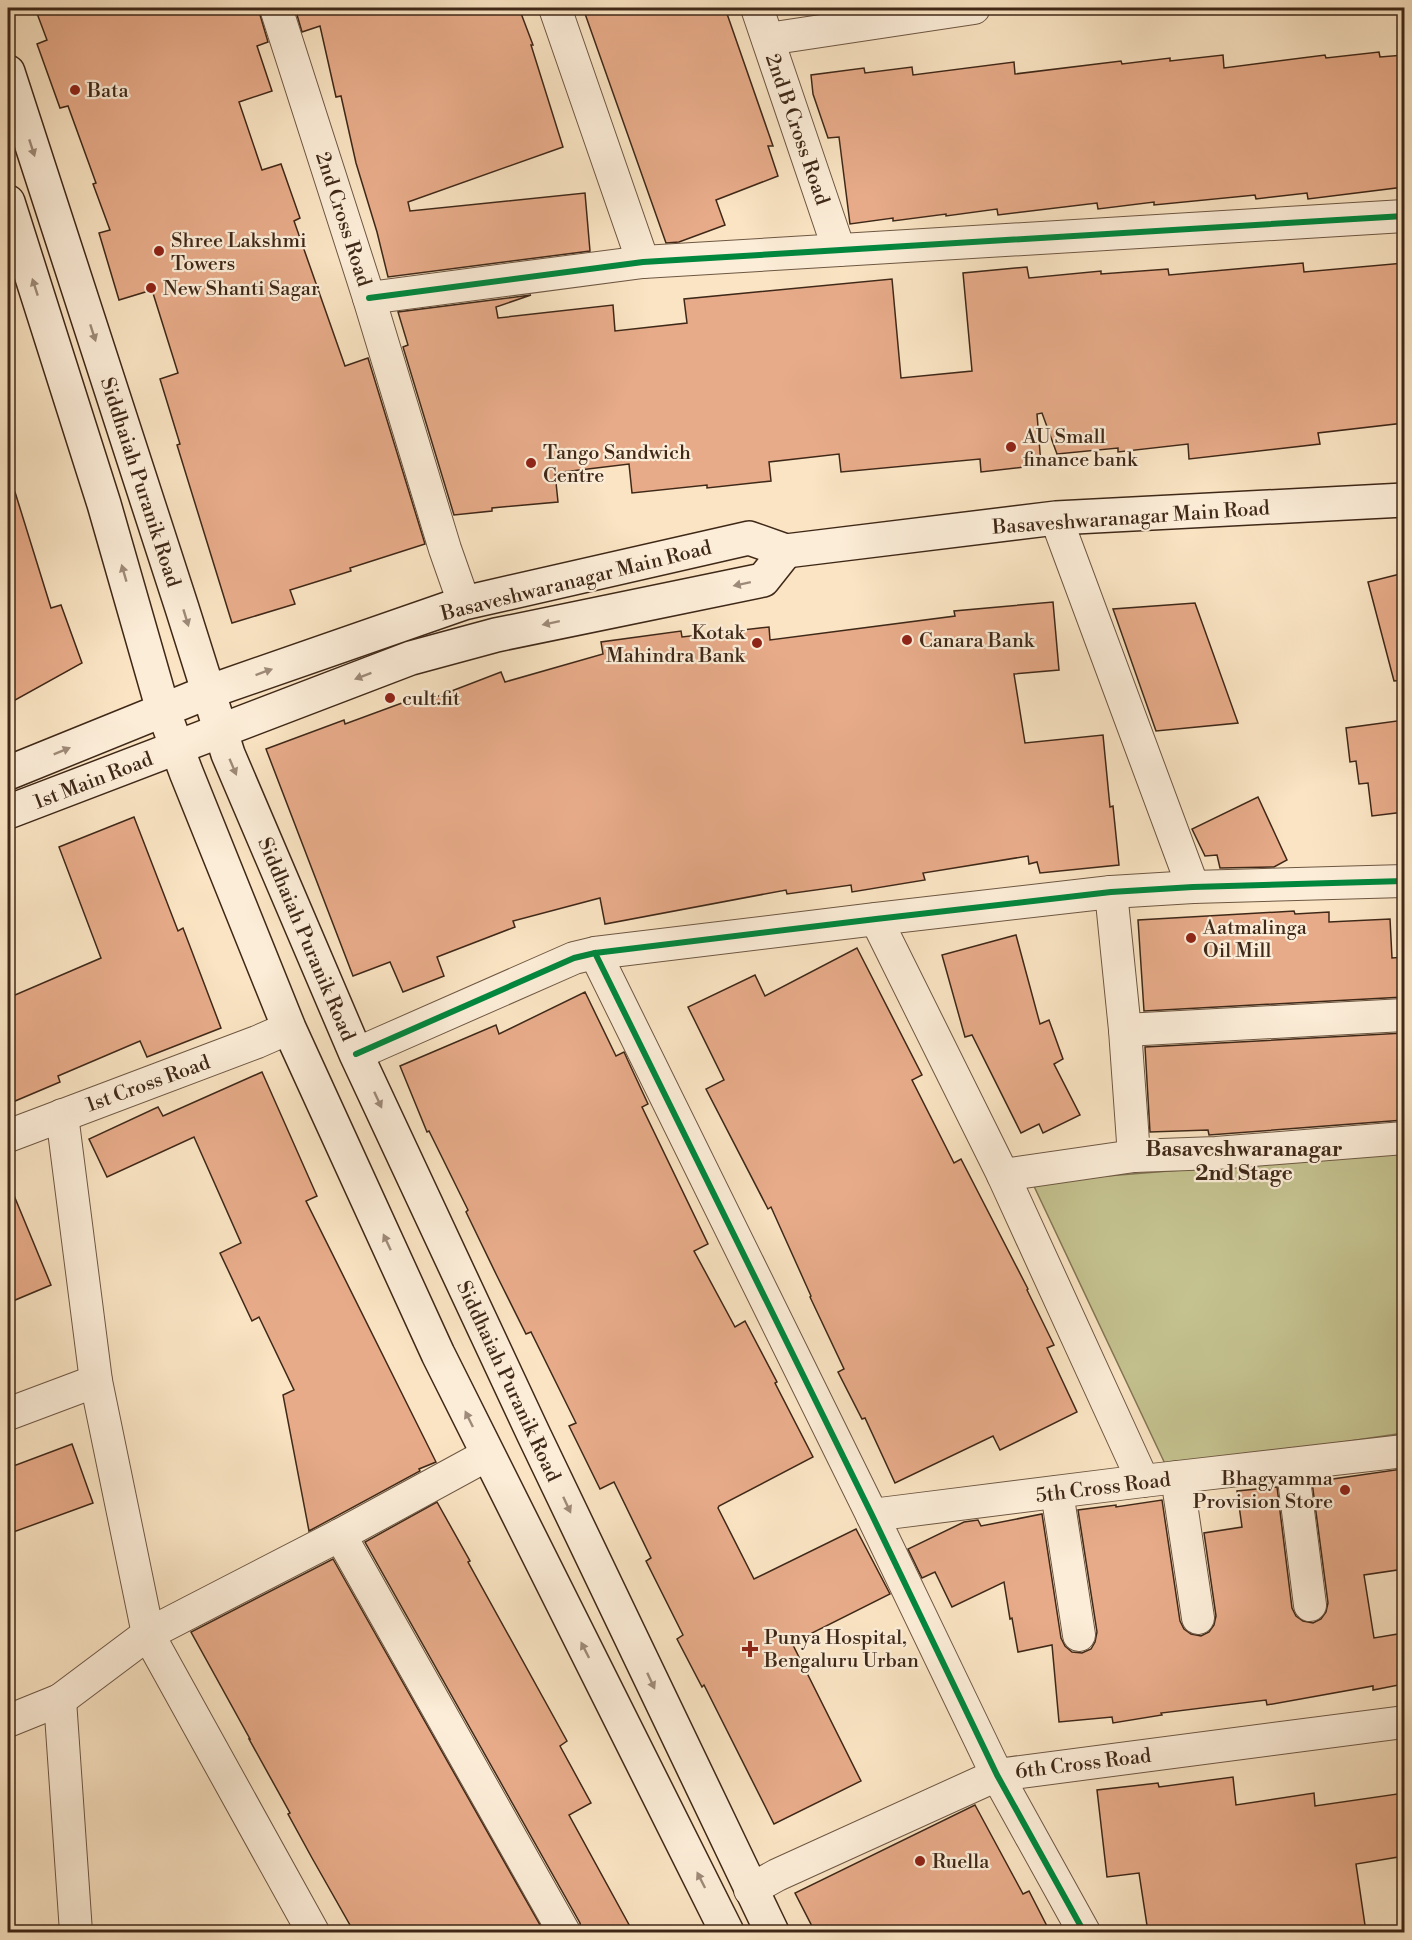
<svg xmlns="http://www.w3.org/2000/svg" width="1412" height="1940" viewBox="0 0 1412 1940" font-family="'Libre Bodoni',serif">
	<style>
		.green { fill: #c4c28f; stroke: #827554; stroke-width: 1.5 }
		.building { fill: #e7ab89; stroke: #3f2818; stroke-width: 1.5 }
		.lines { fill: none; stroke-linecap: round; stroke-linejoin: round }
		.street-casing { stroke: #6e5743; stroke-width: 34 }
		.secondary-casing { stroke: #3f2818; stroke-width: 36 }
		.street { stroke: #fcedd8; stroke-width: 32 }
		.secondary { stroke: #fcedd8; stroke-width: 33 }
		.cycleway-casing { stroke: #fcedd8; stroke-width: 10 }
		.cycleway { stroke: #00873e; stroke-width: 6 }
		.oneway { fill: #9e8a78 }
		.poi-dot { fill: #8f2418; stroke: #fcedd8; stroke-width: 2 }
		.labels { text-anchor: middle; stroke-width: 4.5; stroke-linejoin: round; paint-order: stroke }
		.poi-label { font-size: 20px; fill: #3f2818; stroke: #fcedd8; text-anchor: start }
		.street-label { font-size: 20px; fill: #3f2818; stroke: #fcedd8 }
		.neighbourhood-label { font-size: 21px; font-weight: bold; fill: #3f2818; stroke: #fcedd8 }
	</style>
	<rect width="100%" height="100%" fill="#fae4c3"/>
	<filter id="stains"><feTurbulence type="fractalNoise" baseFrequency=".00333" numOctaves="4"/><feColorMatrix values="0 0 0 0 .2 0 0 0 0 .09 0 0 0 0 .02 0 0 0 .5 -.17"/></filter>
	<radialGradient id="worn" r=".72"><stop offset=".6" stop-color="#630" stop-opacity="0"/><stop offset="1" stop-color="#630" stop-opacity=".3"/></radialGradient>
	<path class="green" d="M1404 1152V1433L1167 1468 1032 1182Z"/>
	<g class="building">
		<path d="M35 8H258L268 42 257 46 272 91 239 102 262 170 281 164 300 218 294 221 345 366 368 358 425 544 350 568 351 571 290 590 295 604 232 623 177 445 180 444 160 379 178 373 152 290 119 300 99 233 110 230 93 184 96 183 68 106 60 108 37 44 47 40Z"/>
		<path d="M295 8H519L533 45H531L563 147 408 202 410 211 585 193 590 251 388 277 377 232 356 163 341 96 336 97 320 26 302 32Z"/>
		<path d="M583 8H725L773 146H768L778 176 716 200 725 225 679 242 666 243Z"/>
		<path d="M1379 52 1380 57 1404 55V187L1308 199 1307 193 1256 199 1255 195 1154 205V202L1098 209 1097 203 998 215 997 209 946 216V214L893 221V218L850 224 839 137 828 138 813 94 811 75 864 68 865 73 912 67 913 75 1014 62 1015 74 1121 61 1122 64 1170 58V61L1223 55 1224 68 1325 55 1326 58Z"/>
		<path d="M1303 263 1304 272 1404 263V423L1318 433 1320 444 1189 459 1188 444 1118 452V448L1057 454 1042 413 1037 414 1041 465 981 472 980 459 841 472 839 454 769 462 771 481 707 488V485L632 493 629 464 555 473 558 502 492 508V511L454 515 403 347 408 345 398 312 531 295 496 307 498 318 613 305 615 331 687 323 684 299 892 279 901 378 972 371 963 273 1027 267 1029 278 1101 271V274L1168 269 1169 275Z"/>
		<path d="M15 492 51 608 61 605 82 663 8 704V493Z"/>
		<path d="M1404 573V680L1394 681 1368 582Z"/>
		<path d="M1053 602 1059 670 1014 674 1025 743 1103 735 1110 807 1113 806 1119 865 1040 873 1037 862 1029 864 1028 856 923 873 925 880 852 892 851 885 787 894 786 890 605 924 600 898 513 921 515 927 437 957 444 976 403 992 390 962 353 976 266 749 344 720 345 724 421 696 423 702 501 672 505 682 603 654 601 642 681 631 682 637 769 627 770 640 955 616 954 611Z"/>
		<path d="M1195 603 1238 723 1156 731 1113 609Z"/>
		<path d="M1404 720V812L1372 816 1368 783 1359 784 1356 761 1350 762 1346 728Z"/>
		<path d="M1258 797 1287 860 1274 867 1220 868 1217 855 1205 856 1192 829Z"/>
		<path d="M134 817 178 931 183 928 221 1028 147 1057 140 1041 58 1076 60 1082 8 1104V998L101 958 59 847Z"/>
		<path d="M1294 911 1295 914 1329 912V922L1390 919 1392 958 1404 957V997L1144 1011 1138 920Z"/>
		<path d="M1016 935 1040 1024 1049 1020 1063 1059 1054 1064 1080 1115 1043 1133 1039 1124 1021 1133 972 1035 965 1037 942 955Z"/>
		<path d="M857 948 922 1075 912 1080 954 1163 961 1159 1028 1289 1027 1290 1054 1345 1047 1348 1077 1412 1000 1450 993 1436 895 1483 865 1418 862 1419 838 1372 844 1369 810 1297 811 1296 771 1207 768 1209 706 1089 724 1080 688 1007 755 975 765 996Z"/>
		<path d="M585 992 616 1056 624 1052 629 1063 648 1104 642 1107 708 1244 694 1251 735 1327 745 1321 777 1382 775 1383 813 1457 719 1506 718 1508 754 1579 856 1529 890 1594 792 1643 861 1781 774 1824 704 1685 702 1687 677 1639 683 1635 646 1561 651 1558 614 1482 600 1489 569 1426 576 1423 531 1332 526 1334 497 1276 466 1212 468 1210 429 1131 427 1132 400 1066 496 1025 499 1034Z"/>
		<path d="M1404 1033V1120L1209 1135 1208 1130 1150 1132 1145 1047Z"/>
		<path d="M262 1072 317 1196 306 1201 436 1462 419 1469 420 1471 309 1531 283 1395 294 1390 259 1317 252 1321 220 1253 241 1243 194 1137 107 1177 89 1139 158 1107 163 1116Z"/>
		<path d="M8 1181 51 1285 8 1303Z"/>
		<path d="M72 1444 93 1503 8 1534V1468Z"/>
		<path d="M1402 1469 1404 1488V1569L1364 1575 1374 1638 1404 1633V1684L1373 1690V1686L1267 1705 1266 1700 1161 1713 1162 1715 1113 1723 1112 1717 1059 1722 1052 1645 1018 1652 1012 1618 1010 1619 1004 1582 952 1607 935 1572 922 1578 908 1549 964 1522 978 1520 981 1526 1042 1514 1061 1638 1065 1646 1072 1652 1082 1653 1091 1649 1095 1642 1097 1632 1078 1510 1116 1505V1507L1162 1500 1180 1621 1184 1629 1191 1634 1201 1636 1209 1632 1214 1625 1216 1616 1204 1533 1242 1527 1237 1491 1277 1487 1292 1608 1296 1616 1303 1621 1313 1623 1321 1619 1326 1612 1328 1603 1312 1482Z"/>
		<path d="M437 1502 470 1561 468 1562 567 1741 560 1746 591 1803 569 1815 633 1932H582L580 1923 365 1542Z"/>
		<path d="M333 1559 544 1932H354L312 1858 288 1814 290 1813 249 1739H250L191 1632Z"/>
		<path d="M1233 1777 1236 1805 1314 1793 1315 1806 1404 1793V1856L1356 1864 1366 1932H1148L1139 1873 1107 1877 1097 1790 1158 1783 1159 1787Z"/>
		<path d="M975 1805 1023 1894 1029 1891 1050 1932H815L795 1893Z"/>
	</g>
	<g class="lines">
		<g class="street-casing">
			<g id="street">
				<path d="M276 8 369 298 445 549 464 603"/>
				<path d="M555 8 643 262"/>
				<path d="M757 8 839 250"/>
				<path d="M768 39 974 8"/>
				<path d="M369 298 643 262 1404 216"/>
				<path d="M1056 518 1193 887"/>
				<path d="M1111 892 1125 1030 1134 1156"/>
				<path d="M876 919 1003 1175 1143 1481"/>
				<path d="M595 953 872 1515 997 1775 1084 1932"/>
				<path d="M1125 1030 1404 1015"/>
				<path d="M356 1054 574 958 595 953 876 919 1111 892 1193 887 1404 881"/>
				<path d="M62 1115 96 1381 148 1634 313 1932"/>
				<path d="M8 1136 257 1042 289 1028"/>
				<path d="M1003 1175 1134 1156 1216 1153 1404 1138"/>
				<path d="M8 1414 96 1381"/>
				<path d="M1292 1464 1310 1605"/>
				<path d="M1177 1477 1198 1618"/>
				<path d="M1057 1492 1079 1635"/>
				<path d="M872 1515 1143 1481 1404 1451"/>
				<path d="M340 1535 564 1932"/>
				<path d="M60 1700 76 1932"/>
				<path d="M8 1721 60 1700 148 1634 340 1535 487 1455"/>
				<path d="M750 1890 777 1875 997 1775 1404 1722"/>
			</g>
		</g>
		<g class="secondary-casing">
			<g id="secondary">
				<path d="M8 72 182 608 228 754 356 1054 533 1433 772 1932"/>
				<path d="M8 202 104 504 163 710 186 772 289 1028 438 1354 727 1932"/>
				<path d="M8 773 208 692 464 603 749 538 786 551 1056 518 1404 500"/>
				<path d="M8 812 411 658 496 635 763 580 786 551"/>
			</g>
		</g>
		<use href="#street" class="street"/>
		<use href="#secondary" class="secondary"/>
		<g class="cycleway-casing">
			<g id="cycleway">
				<path d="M369 298 643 262 1404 216"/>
				<path d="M595 953 872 1515 997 1775 1084 1932"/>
				<path d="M356 1054 574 958 595 953 876 919 1111 892 1193 887 1404 881"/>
			</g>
		</g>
		<use href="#cycleway" class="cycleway"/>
	</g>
	<defs><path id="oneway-solid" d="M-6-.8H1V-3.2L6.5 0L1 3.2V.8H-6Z" transform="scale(1.5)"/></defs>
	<g class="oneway">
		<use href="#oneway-solid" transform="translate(32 148) rotate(72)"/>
		<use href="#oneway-solid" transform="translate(35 287) rotate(-108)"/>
		<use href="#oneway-solid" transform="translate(93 333) rotate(72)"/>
		<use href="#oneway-solid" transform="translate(124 573) rotate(-106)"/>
		<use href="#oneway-solid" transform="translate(742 584) rotate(168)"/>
		<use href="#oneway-solid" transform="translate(186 618) rotate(73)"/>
		<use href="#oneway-solid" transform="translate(551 623) rotate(168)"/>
		<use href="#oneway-solid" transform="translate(264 672) rotate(-20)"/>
		<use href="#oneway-solid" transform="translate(363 676) rotate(159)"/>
		<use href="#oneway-solid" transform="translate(62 751) rotate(-22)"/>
		<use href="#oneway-solid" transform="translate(233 767) rotate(67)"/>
		<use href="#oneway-solid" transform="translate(378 1100) rotate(65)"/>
		<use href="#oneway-solid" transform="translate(387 1242) rotate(-115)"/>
		<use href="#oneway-solid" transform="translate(469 1419) rotate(-116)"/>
		<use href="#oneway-solid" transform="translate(567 1505) rotate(65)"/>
		<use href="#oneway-solid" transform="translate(585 1650) rotate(-117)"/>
		<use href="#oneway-solid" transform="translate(651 1681) rotate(65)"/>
		<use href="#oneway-solid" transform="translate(701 1880) rotate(-117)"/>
	</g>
	<g class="poi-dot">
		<circle cx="75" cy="90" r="6"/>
		<circle cx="159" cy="251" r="6"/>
		<circle cx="151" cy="288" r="6"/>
		<circle cx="1011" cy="447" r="6"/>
		<circle cx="531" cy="463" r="6"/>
		<circle cx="907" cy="640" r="6"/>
		<circle cx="757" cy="643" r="6"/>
		<circle cx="390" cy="698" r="6"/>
		<circle cx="1191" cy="938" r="6"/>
		<circle cx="1345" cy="1490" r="6"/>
		<path d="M747 1640h6v6h6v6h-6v6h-6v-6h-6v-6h6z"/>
		<circle cx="920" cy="1861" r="6"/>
	</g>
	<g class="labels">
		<g class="poi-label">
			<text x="87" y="97">Bata</text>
			<text x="171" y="247">Shree Lakshmi<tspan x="171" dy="23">Towers</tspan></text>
			<text x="163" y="295">New Shanti Sagar</text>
			<text x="1023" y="443">AU Small<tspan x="1023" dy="23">finance bank</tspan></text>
			<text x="543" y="459">Tango Sandwich<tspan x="543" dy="23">Centre</tspan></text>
			<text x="745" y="639" text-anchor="end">Kotak<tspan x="745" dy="23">Mahindra Bank</tspan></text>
			<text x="919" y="647">Canara Bank</text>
			<text x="402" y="705">cult.fit</text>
			<text x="1203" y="934">Aatmalinga<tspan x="1203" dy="23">Oil Mill</tspan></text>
			<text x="1333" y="1485" text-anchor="end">Bhagyamma<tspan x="1333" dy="23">Provision Store</tspan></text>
			<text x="764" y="1644">Punya Hospital,<tspan x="764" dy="23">Bengaluru Urban</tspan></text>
			<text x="932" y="1868">Ruella</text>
		</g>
		<g class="street-label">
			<text transform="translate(798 129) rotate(71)" y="7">2nd B Cross Road</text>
			<text transform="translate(344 219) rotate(72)" y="7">2nd Cross Road</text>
			<text transform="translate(141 482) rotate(72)" y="7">Siddhaiah Puranik Road</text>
			<text transform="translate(1131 517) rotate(-4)" y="7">Basaveshwaranagar Main Road</text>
			<text transform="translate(576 580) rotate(-14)" y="7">Basaveshwaranagar Main Road</text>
			<text transform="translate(93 780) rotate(-21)" y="7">1st Main Road</text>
			<text transform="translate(307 939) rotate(67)" y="7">Siddhaiah Puranik Road</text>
			<text transform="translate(148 1083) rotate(-20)" y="7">1st Cross Road</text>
			<text transform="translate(509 1381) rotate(65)" y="7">Siddhaiah Puranik Road</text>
			<text transform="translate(1103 1487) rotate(-7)" y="7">5th Cross Road</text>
			<text transform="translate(1083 1763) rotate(-7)" y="7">6th Cross Road</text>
		</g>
		<g class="neighbourhood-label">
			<text x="1244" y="1156">Basaveshwaranagar<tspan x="1244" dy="24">2nd Stage</tspan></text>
		</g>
	</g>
	<rect width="1412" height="1940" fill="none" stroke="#fae4c3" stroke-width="30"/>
	<rect x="9" y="9" width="1394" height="1922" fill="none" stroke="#3f2818" stroke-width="3"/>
	<rect x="15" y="15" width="1382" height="1910" fill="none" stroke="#3f2818" stroke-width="1.5"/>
	<rect width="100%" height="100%" filter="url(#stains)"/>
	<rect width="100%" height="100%" fill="url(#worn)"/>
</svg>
